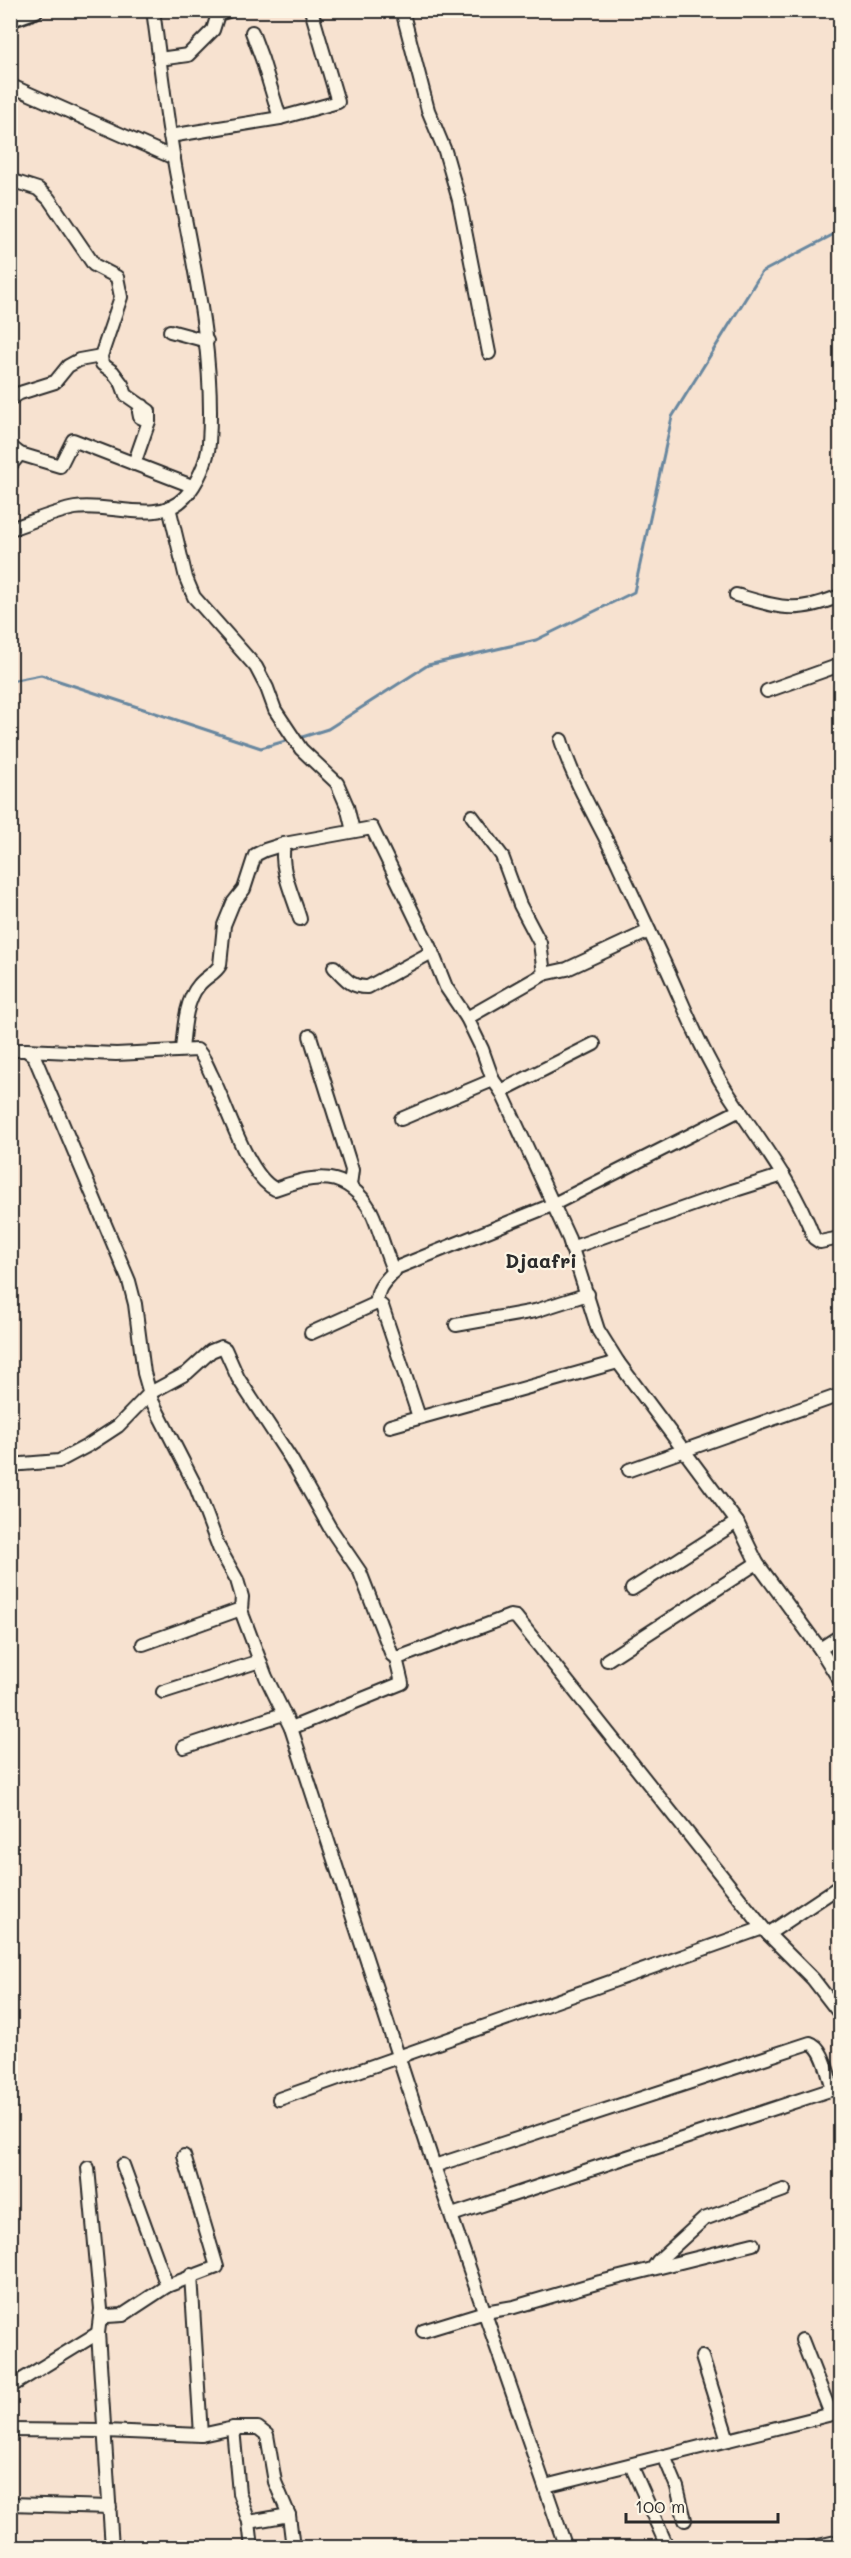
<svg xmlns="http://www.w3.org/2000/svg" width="851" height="2558" viewBox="0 0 851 2558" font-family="Mali,sans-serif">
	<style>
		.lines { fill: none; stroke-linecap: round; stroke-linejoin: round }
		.stream { stroke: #68879f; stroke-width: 3 }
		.minor-casing { stroke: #2b2b2b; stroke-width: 16 }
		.major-casing { stroke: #2b2b2b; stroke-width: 20 }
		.minor { stroke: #fcf5e5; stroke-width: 12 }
		.major { stroke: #fcf5e5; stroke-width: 15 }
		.labels { text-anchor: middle; stroke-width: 4.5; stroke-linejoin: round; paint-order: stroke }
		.quarter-label { font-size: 20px; font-weight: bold; fill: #2b2b2b; stroke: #fcf5e5 }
	</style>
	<rect width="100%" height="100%" fill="#f7e2d0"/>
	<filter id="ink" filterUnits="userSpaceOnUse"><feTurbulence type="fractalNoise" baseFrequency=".0167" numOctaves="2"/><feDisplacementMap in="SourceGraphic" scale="12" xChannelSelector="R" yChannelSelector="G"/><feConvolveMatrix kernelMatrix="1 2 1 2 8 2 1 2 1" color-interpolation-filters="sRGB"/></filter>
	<g filter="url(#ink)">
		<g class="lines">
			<g class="stream">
				<path d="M10 681 41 675 261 748 289 740"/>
				<path d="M299 738 328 729 428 665 536 640 634 592 672 417 762 272 840 231"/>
			</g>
			<g class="minor-casing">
				<g id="minor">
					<path d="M402 10 428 110 445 151 459 200 489 353"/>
					<path d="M159 59 188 55 213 30 218 14 228 11"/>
					<path d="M10 88 14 87 174 158"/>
					<path d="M280 118 338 102 311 10"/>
					<path d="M170 136 280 118 262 59 252 32"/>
					<path d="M10 180 38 189 49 199 94 265 117 277 121 297 101 356 102 364 113 372 122 384 126 395 149 411V421L140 417 139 412 143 406"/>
					<path d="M170 331 207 341"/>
					<path d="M10 399 20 393 55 382 68 366 79 360 101 356"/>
					<path d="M10 446 20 454 60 466 73 440 192 486"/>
					<path d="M134 464 149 421"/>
					<path d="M10 466 20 454"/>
					<path d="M169 507 186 578 194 597 256 667 267 688 275 710 301 749 337 783 347 806 353 831"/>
					<path d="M10 529C32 522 53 512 75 508 109 502 158 526 185 497 197 484 208 460 209 443 215 355 194 268 178 182 167 125 161 68 153 10"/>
					<path d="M736 595C782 608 795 614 840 596"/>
					<path d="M767 691 840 665"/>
					<path d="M561 740C574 785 601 825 620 868 636 902 652 937 668 971 686 1011 702 1052 726 1090 757 1138 794 1183 814 1238L820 1242 840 1238"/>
					<path d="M472 816 502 856 520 905 540 943 544 974"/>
					<path d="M284 844C279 869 293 895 300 919"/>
					<path d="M334 967C345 978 351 988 368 987L432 952"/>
					<path d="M467 1018 544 974 567 969 649 931"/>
					<path d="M310 1036 352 1170 350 1185"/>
					<path d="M10 1050H26L34 1056 129 1281 135 1304 144 1373 152 1401 196 1487 219 1548 237 1580 242 1597 241 1609 243 1616 266 1677 291 1728 434 2166 566 2548"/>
					<path d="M26 1050 116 1054 197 1050C204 1056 207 1066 211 1074 226 1103 247 1176 275 1189 314 1174 347 1169 371 1211 380 1229 385 1253 394 1272"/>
					<path d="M182 1050C184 1030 185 1001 199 985 205 977 215 974 220 965L224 925 233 903 244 889 255 855 265 850 284 844 372 828 432 952 446 987 467 1018 482 1049 493 1080 501 1091 569 1239 598 1330 618 1362 737 1522 757 1563 820 1649 840 1681"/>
					<path d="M501 1091 594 1044"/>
					<path d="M401 1119 493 1080"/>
					<path d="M571 1248 732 1191 783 1175"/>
					<path d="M456 1325 535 1311 588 1294"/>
					<path d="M311 1333 377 1303"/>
					<path d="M419 1417 382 1306 377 1303C376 1286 388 1280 396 1268L552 1205 740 1110"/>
					<path d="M390 1426 618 1362"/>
					<path d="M10 1465 59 1461 89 1445 118 1426 150 1393 187 1373 211 1351 221 1347 225 1349 238 1378 291 1459 330 1528 360 1572 392 1655 396 1658 403 1656 510 1616 516 1617 768 1934 813 1979 840 2014"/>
					<path d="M629 1470 840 1395"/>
					<path d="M632 1589 737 1522"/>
					<path d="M143 1644 241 1609"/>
					<path d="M820 1649 840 1636"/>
					<path d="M607 1660 757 1563"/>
					<path d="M163 1692 260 1661"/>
					<path d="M291 1728 402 1683 396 1658"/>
					<path d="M184 1747 283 1714"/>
					<path d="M768 1934 840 1886"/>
					<path d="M279 2099 763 1928"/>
					<path d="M123 2165 167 2286"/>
					<path d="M434 2166 810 2043C824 2047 828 2076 833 2089L452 2215"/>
					<path d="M88 2168 101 2309 98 2333 112 2548"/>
					<path d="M653 2268 658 2261 704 2219 784 2190"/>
					<path d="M191 2275 201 2435"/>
					<path d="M101 2321 107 2316 123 2315 167 2286 217 2267 184 2156"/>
					<path d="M423 2331 485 2312 514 2307 600 2282 753 2244"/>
					<path d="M802 2340 831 2414"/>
					<path d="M702 2357 728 2440"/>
					<path d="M10 2387 98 2333"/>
					<path d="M233 2428 239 2493 249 2522 252 2548"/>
					<path d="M10 2430 105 2431 201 2435 233 2428H258L267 2435 275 2482 289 2515"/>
					<path d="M664 2456 677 2487 685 2520"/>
					<path d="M631 2465 666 2544"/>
					<path d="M545 2486 840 2412"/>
					<path d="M10 2504 110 2507"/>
					<path d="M249 2522 289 2515 293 2548"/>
					<path d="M809 2548 840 2541"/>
				</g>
			</g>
			<g class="major-casing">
				<path id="major" d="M10 19 35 10"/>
			</g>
			<use href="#minor" class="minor"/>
			<use href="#major" class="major"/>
		</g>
	</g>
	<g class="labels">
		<g class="quarter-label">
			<text x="541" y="1268">Djaafri</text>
		</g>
	</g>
	<rect width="851" height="2558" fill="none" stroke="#fcf5e5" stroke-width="36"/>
	<rect x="18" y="18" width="815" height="2522" fill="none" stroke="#2b2b2b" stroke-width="2" filter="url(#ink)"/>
	<path d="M626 2513v9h152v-9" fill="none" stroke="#2b2b2b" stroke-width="3"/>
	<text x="635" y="2513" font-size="18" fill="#2b2b2b" stroke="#fcf5e5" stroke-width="4.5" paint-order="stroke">100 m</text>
</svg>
